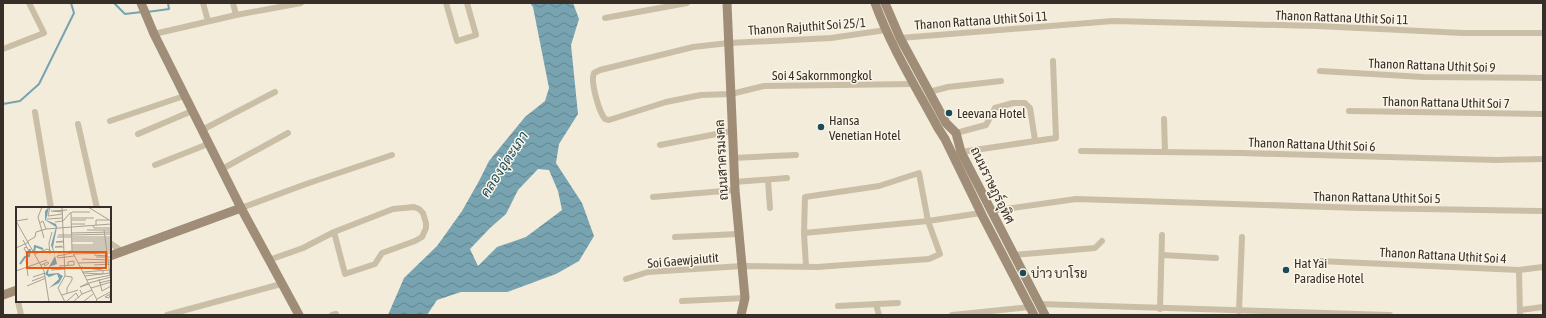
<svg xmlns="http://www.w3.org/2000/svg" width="1546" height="318" viewBox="0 0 1546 318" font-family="'Asap Condensed',Sarabun,sans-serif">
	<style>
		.water { fill: url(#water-waves); fill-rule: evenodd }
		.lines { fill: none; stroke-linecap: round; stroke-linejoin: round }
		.stream { stroke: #78a3b1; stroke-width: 2 }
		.street { stroke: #cbbea6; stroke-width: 6 }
		.secondary { stroke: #9f8d77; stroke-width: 9 }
		.poi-dot { fill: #1b4a5a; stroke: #faf5e7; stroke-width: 1.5 }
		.labels { text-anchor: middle; stroke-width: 3; stroke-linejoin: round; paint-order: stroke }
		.street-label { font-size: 13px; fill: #372f27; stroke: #faf5e7 }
		.poi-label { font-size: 13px; fill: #372f27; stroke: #faf5e7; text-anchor: start }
		.water-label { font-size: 14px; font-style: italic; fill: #1b4a5a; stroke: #faf5e7 }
		.inset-river { fill: none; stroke: #78a3b1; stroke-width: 2 }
		.inset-road { fill: none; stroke: #a8a092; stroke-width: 1 }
		.view { fill: #e8590c; fill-opacity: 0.15; stroke: #e8590c; stroke-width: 2 }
		.inset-edge { fill: none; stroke: #372f27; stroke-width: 2 }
	</style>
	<defs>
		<pattern id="water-waves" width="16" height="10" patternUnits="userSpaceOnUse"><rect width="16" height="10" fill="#78a3b1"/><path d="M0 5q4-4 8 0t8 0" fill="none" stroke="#638590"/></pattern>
	</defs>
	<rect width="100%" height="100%" fill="#f3ecda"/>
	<path class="water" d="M530 3H573L579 19 571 45 578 114 559 144 556 163 582 203 594 236 579 261 556 274 507 292H461L437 300 427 315H388L404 278 437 246 462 211 479 181 489 161 525 117 545 101 549 88 533 7ZM538 169 549 170 558 191 562 210 526 237 497 247 478 266 470 249 490 228 506 214 518 190Z"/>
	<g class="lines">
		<g class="stream">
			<path d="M114 3 125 14 142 12"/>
			<path d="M147 12 169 9 168 3"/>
			<path d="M3 104 20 101 39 84 74 13 71 3"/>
		</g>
		<g class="street">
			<path d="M203 3 208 21"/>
			<path d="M233 3 236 15"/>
			<path d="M446 3 457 41 476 35 467 3"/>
			<path d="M605 18 687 3"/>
			<path d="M886 30 831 38 729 43 693 47 600 70 594 73C590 81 599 112 605 119L609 120 666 102 701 95 731 94 764 86 914 84"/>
			<path d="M154 34 236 15 301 3"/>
			<path d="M900 38 1113 21 1317 26 1463 33H1543"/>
			<path d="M3 49 44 33 29 3"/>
			<path d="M1320 71 1423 77 1543 78"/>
			<path d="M929 92 948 87 1001 81"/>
			<path d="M1349 111 1543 114"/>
			<path d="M35 112 51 208"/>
			<path d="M1164 119 1165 151"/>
			<path d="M110 121 184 96"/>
			<path d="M78 124 97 208"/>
			<path d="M202 130 275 92"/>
			<path d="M956 133 986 125 995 108 1013 103H1025L1030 108 1035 140"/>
			<path d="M138 134 192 111"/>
			<path d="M660 145 732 131"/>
			<path d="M1081 151 1240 153 1496 160 1543 159"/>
			<path d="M961 152 1056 138 1053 61"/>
			<path d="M733 158 796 155"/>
			<path d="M155 165 208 144"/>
			<path d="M222 169 288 133"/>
			<path d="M768 180 770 208"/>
			<path d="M734 182 787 178"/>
			<path d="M653 197 735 190"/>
			<path d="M241 208 306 184 392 155"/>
			<path d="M991 211 1076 199 1361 208 1543 211"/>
			<path d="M804 233 928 221 981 213"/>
			<path d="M675 237 738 234"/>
			<path d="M110 243 122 251"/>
			<path d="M1014 255 1095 248 1102 241"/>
			<path d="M1162 255 1216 258"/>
			<path d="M269 260 303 248 334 232 393 209 414 207 419 209 423 213 426 223V228L422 237 415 241 382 253 375 264 345 274 334 232"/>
			<path d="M1319 261 1519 270 1543 267"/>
			<path d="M1519 270 1520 315"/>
			<path d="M626 279 648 272 742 266 817 267 929 259 940 254 928 221 919 173 879 186 805 197 804 233 806 266"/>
			<path d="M18 301 21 315"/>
			<path d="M682 301 745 298"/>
			<path d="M876 304 879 315"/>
			<path d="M1039 304 1390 315"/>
			<path d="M838 306 898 303"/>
			<path d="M1160 309 1162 235"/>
			<path d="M1520 310 1543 307"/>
			<path d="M1239 311 1242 237"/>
			<path d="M167 315 281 284"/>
			<path d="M332 315 336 314"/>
			<path d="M952 315 1030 307"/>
		</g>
		<g class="secondary">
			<path d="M141 3 154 34 241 208 299 315"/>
			<path d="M727 3 735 190 745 298 741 315"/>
			<path d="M875 3C891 47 916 87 938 128L945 139 983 217 1034 315"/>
			<path d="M885 3 900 38 946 123 956 133 961 152 1045 315"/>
			<path d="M110 256 241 208"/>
			<path d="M3 295 17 290"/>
		</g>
	</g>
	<g class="poi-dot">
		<circle cx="949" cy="113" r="4"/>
		<circle cx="821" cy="127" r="4"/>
		<circle cx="1286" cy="270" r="4"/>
		<circle cx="1023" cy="273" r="4"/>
	</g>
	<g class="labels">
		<g class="street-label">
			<text transform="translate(1342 17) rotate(2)" y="5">Thanon Rattana Uthit Soi 11</text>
			<text transform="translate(981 20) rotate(-4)" y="5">Thanon Rattana Uthit Soi 11</text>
			<text transform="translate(807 26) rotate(-4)" y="5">Thanon Rajuthit Soi 25/1</text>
			<text transform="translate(1432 65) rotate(2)" y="5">Thanon Rattana Uthit Soi 9</text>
			<text x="822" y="80">Soi 4 Sakornmongkol</text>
			<text transform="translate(1446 102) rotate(1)" y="5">Thanon Rattana Uthit Soi 7</text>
			<text transform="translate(1312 144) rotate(2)" y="5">Thanon Rattana Uthit Soi 6</text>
			<text transform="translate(721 160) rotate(-93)" y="5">ถนนสาครมงคล</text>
			<text transform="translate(993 185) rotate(64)" y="5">ถนนราษฏร์อุทิศ</text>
			<text transform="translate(1377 197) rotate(1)" y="5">Thanon Rattana Uthit Soi 5</text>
			<text transform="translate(1443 255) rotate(3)" y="5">Thanon Rattana Uthit Soi 4</text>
			<text transform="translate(683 260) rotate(-5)" y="5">Soi Gaewjaiutit</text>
		</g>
		<g class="poi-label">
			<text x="957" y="118">Leevana Hotel</text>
			<text x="829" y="125">Hansa<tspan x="829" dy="15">Venetian Hotel</tspan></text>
			<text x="1294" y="268">Hat Yai<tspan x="1294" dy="15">Paradise Hotel</tspan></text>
			<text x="1031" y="278">บ่าว บาโรย</text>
		</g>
		<g class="water-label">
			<text transform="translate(504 164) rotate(-57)" y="5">คลองอุ่ตะเภา</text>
		</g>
	</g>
	<g transform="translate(16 207)">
		<rect width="95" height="95" fill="#f3ecda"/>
		<path d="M33 0 30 13 40 17 41 20 37 40 41 57 33 60 32 67 42 66 47 69 43 76 33 81 36 95 33 81 43 72 41 67 33 70 29 67 39 49 35 38 40 20 29 13V4Z" fill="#78a3b1"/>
		<path class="inset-river" d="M18 45 19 39 27 42M4 57 9 50 13 49 14 42"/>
		<path class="inset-road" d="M26 0 22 10 28 31M34 0 32 9 47 7M46 0 49 69 42 81 49 95M72 0 95 14M35 4 47 5M37 4 51 3M55 5 56 44 81 93 79 95M56 5H74M56 11H78M12 12 0 14 28 64 33 95M31 12 47 11M56 13H70M39 15 47 14 55 5M24 16 27 14 30 22M56 17H69M80 18V13H93M77 19 78 21H95M71 23H95M88 23 94 68M56 26 95 25M42 28H55M56 28 95 27M41 30H55M56 30H95M56 32H95M7 33 14 46 11 47 8 41 11 40M12 34 19 30 20 25 30 22 95 17M48 34 40 35H48M56 34H94M77 36H94M56 38H94M46 39 39 40H48M56 40H95M0 41 13 35M56 42H95M56 44H95M42 46 55 44M56 46 41 49 42 51 58 49M19 47 31 42 35 44M34 47 33 36 36 25M57 47 95 46M78 48 91 49M80 50H95M66 52 95 53M10 53 12 69M62 56 95 55M25 58 27 57H28L31 55 33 56 29 59 28 57M78 58 95 57M43 59 58 58V54L52 55V58M64 60 86 63M35 63 49 62M0 64 31 53M66 65 95 63M67 66 87 67V64M49 69 56 70V73L51 81V86M69 69 94 66M17 70 29 66M83 72 86 84 95 79M71 73 95 68M16 74 29 69M72 76 64 80 73 77M73 76 95 70M83 76 95 73M11 79 30 71M75 81 95 75M64 83 66 87 76 83M46 88 62 83M94 88 93 91 89 90 94 87M81 92 94 85M50 95 60 86 63 91M57 95 66 87M67 95 77 87"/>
		<path class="view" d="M11 45H90V61H11Z"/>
		<rect width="95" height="95" class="inset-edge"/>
	</g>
	<rect width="1546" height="318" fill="none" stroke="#372f27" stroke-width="8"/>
</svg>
